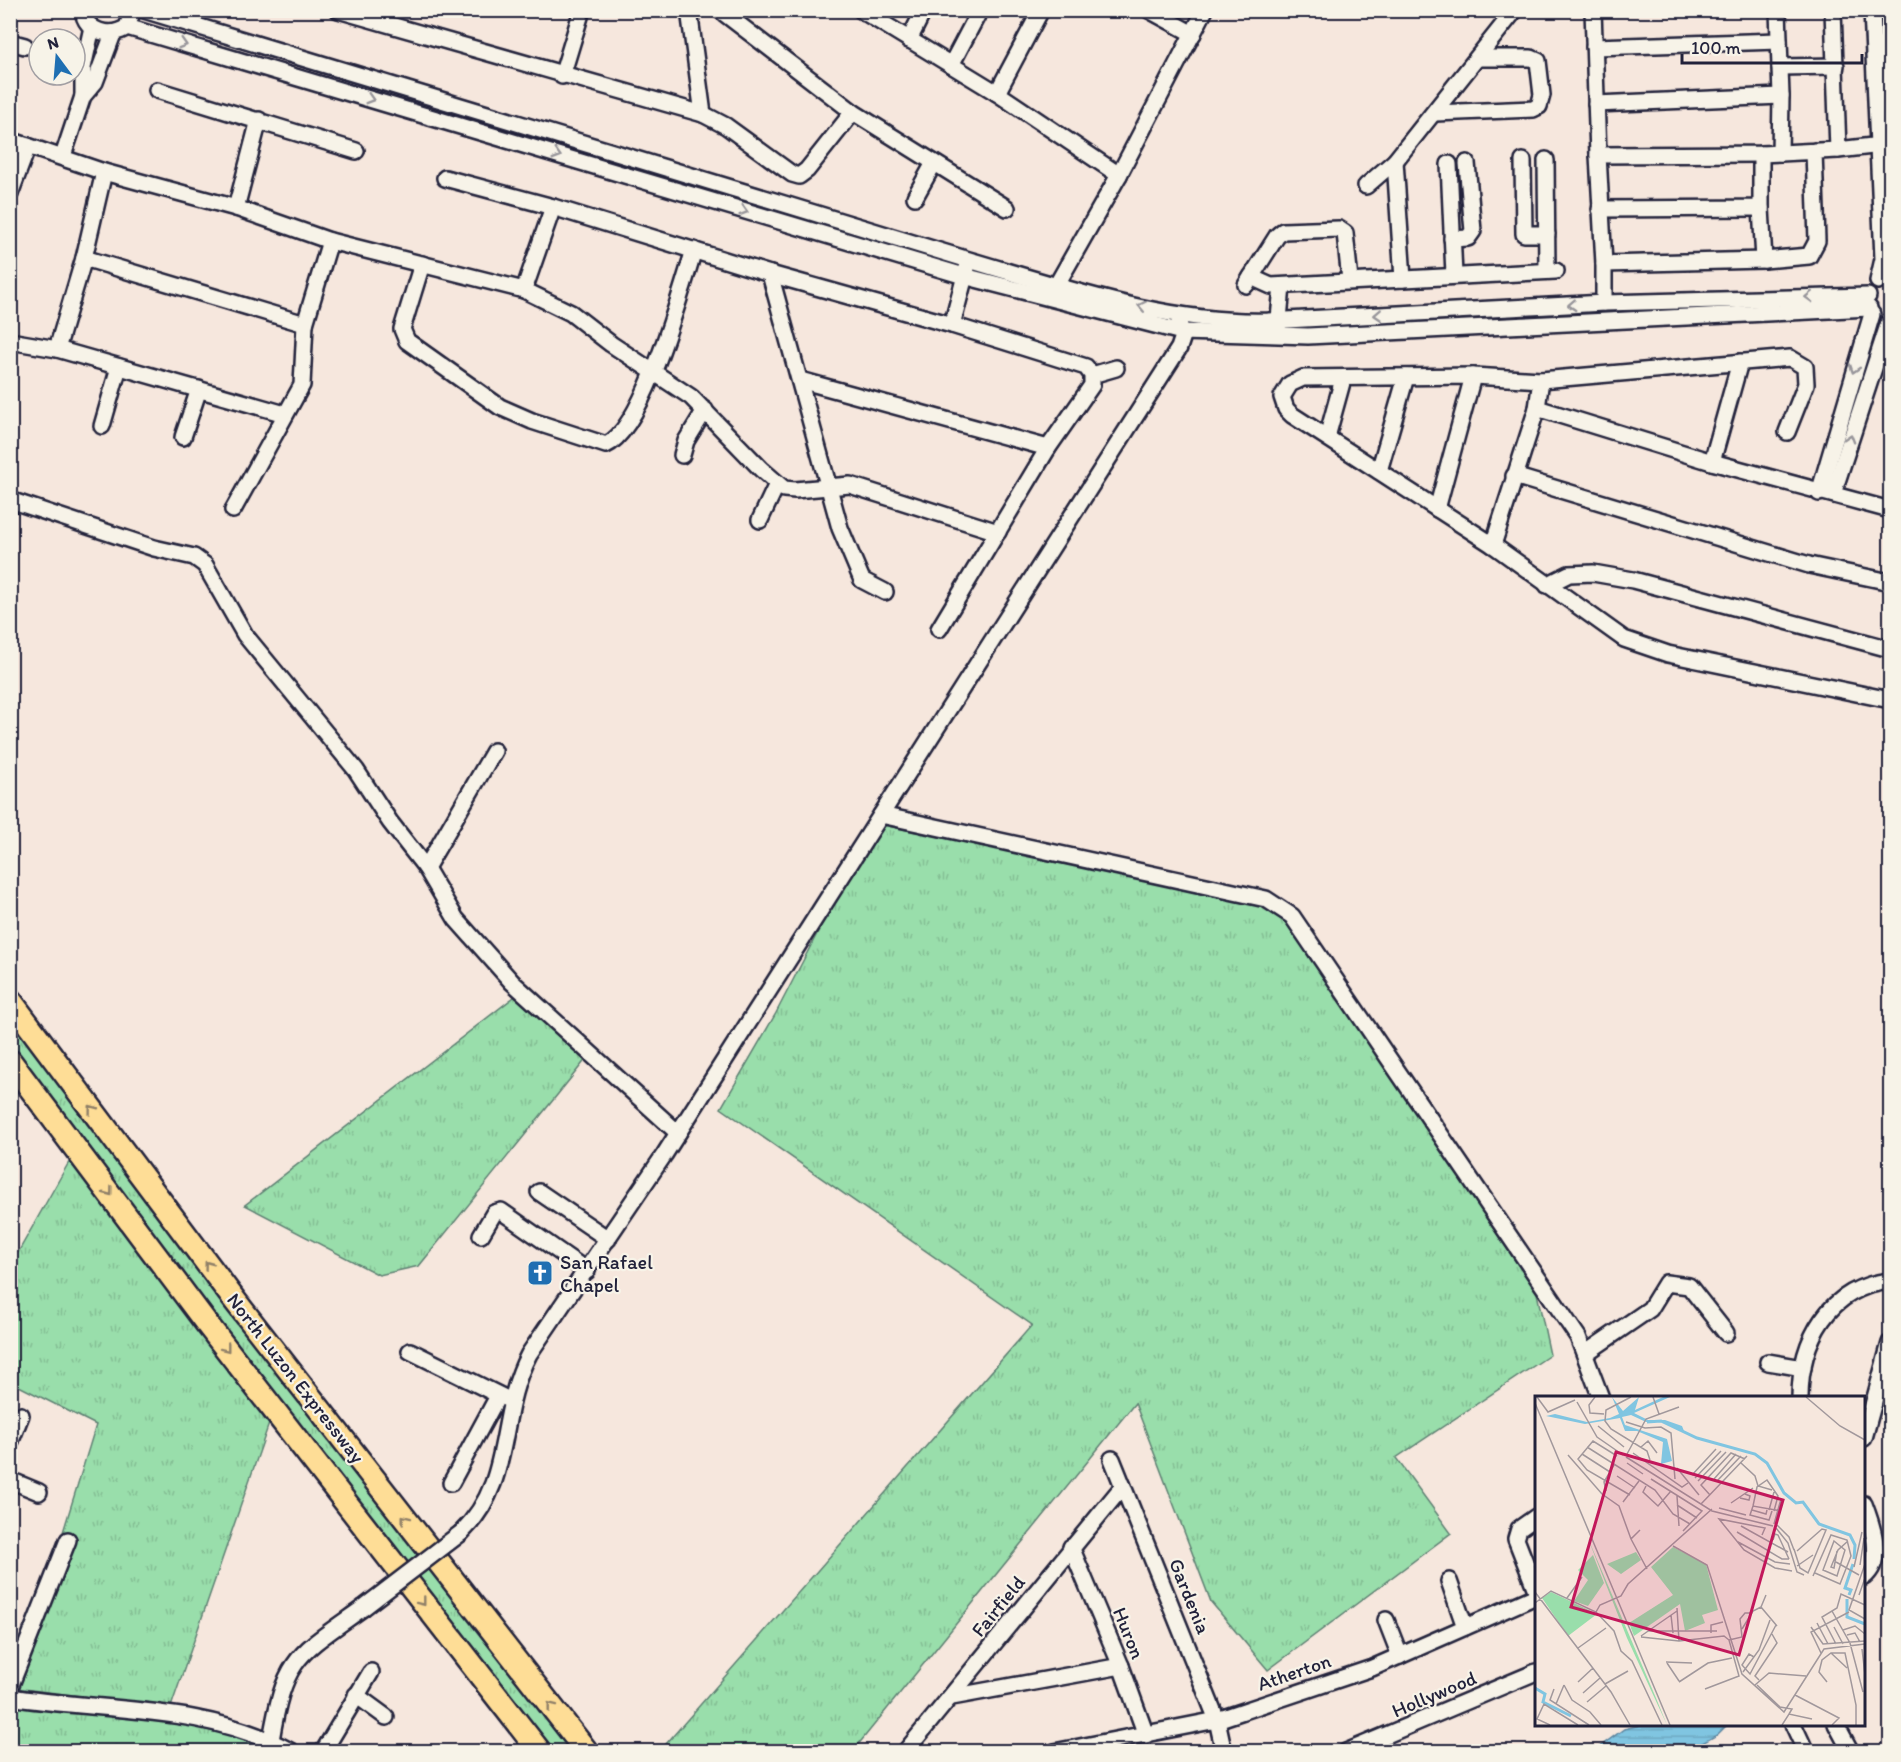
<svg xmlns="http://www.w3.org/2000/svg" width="1901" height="1762" viewBox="0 0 1901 1762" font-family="Itim,sans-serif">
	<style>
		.grass { fill: url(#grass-tufts); stroke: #5e8073; stroke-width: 1.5 }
		.water { fill: url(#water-rules); stroke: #5a849f; stroke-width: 1.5 }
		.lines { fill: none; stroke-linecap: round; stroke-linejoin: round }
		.minor-casing { stroke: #22223b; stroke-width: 20 }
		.highway-casing { stroke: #22223b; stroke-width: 27 }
		.minor { stroke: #f7f3e8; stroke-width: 15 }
		.highway { stroke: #fedd96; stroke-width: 22 }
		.minor-bridge-casing { stroke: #22223b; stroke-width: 20; stroke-linecap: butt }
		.minor-bridge { stroke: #f7f3e8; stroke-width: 15 }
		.oneway { stroke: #97959a }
		.oneway2 { stroke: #908068 }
		.labels { text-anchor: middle; stroke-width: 4.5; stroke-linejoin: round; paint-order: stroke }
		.poi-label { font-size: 20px; fill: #22223b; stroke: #f7f3e8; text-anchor: start }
		.street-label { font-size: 20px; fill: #22223b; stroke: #f7f3e8 }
		.inset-river { fill: none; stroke: #80c5e1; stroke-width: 3 }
		.inset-road { fill: none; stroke: #a1989c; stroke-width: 1.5 }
		.view { fill: #c2185b; fill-opacity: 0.15; stroke: #c2185b; stroke-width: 3 }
		.inset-edge { fill: none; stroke: #22223b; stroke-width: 3 }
	</style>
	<defs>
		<pattern id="grass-tufts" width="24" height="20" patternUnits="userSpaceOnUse" patternTransform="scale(1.5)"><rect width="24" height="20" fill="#99deab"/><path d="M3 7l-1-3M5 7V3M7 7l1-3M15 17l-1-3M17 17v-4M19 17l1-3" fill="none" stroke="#84be94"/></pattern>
		<pattern id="water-rules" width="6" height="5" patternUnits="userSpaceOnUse" patternTransform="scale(1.5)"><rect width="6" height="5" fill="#80c5e1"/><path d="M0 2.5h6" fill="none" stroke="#6ea9c2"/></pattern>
	</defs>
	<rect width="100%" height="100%" fill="#f6e7dd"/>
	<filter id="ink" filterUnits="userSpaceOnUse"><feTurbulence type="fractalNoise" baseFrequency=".0167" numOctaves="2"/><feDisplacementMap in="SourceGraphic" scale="12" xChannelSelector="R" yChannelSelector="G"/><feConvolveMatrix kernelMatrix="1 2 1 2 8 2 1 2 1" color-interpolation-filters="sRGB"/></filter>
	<g filter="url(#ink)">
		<g class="grass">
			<path d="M883 825 1253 902 1281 914 1537 1293 1550 1355 1396 1458 1451 1533 1268 1670 1211 1602 1135 1403 853 1751 659 1752 1032 1325 721 1108 775 1015 836 897Z"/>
			<path d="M518 994 587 1058 419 1266 379 1275 245 1205Z"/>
			<path d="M11 1008 575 1751H548L11 1048Z"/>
			<path d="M73 1155 272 1415 171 1707 15 1688 96 1425 11 1382V1265Z"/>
			<path d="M11 1702 144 1716 218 1727 284 1752H11Z"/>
		</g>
		<path class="water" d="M1640 1725V1724L1727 1725 1717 1735 1688 1751H1594L1624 1729Z"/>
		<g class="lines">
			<g class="minor-casing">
				<g id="minor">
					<path d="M83 10C85 33 111 38 127 27L133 10"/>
					<path d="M144 10 969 260C1065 288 1168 324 1268 321L1604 303 1868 296"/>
					<path d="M338 10 703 114 726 126 792 174 799 176 807 170 853 112"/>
					<path d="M689 10 703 114"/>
					<path d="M720 10 853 112 1007 208"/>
					<path d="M861 10 997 93"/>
					<path d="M1041 10 997 93 1119 175"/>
					<path d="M1149 10 1193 34"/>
					<path d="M1593 10 1598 155"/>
					<path d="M1778 10 1781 96 1780 153"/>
					<path d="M1833 10 1838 150"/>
					<path d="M1872 10 1883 259 1878 281"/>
					<path d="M127 27 964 276 1182 332 1308 336 1869 308"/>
					<path d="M909 40 924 10"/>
					<path d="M10 42 25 46"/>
					<path d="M1883 44 1890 146"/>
					<path d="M1594 47 1779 41"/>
					<path d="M951 65 980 10"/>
					<path d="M1780 67 1836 66"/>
					<path d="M562 76 582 10"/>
					<path d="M157 90 356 151"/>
					<path d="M83 96V68L92 27"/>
					<path d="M1596 104 1781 96"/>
					<path d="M1435 113 1533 109 1539 106 1542 95 1538 61 1531 58H1479"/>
					<path d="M10 140 104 172 236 208 330 241 524 290 571 313 611 344 691 397 761 469 784 489 795 490 850 485 998 532"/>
					<path d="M1814 151 1817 241 1809 256 1764 260 1604 264 1598 155 1761 154 1838 150 1890 144"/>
					<path d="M63 156 83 96 95 82 113 34"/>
					<path d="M1546 160 1547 271"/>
					<path d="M1395 161 1403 279"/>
					<path d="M1523 161 1524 234H1547"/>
					<path d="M1449 164 1454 275"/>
					<path d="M445 178 553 207 770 274 952 325 1086 367 1092 375V385L1048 448 939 629"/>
					<path d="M1366 186 1395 161 1515 10"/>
					<path d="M10 194 28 146"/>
					<path d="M915 197 934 163"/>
					<path d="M236 208 259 120"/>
					<path d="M1761 208 1764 260"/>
					<path d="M1600 209 1761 208V154"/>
					<path d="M1452 239 1468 238 1473 231 1467 163"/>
					<path d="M84 258 305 324"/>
					<path d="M422 264 402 329 407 341 500 407 532 421 606 445C644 428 681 291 694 250"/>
					<path d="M770 274 840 528 862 580 885 592"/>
					<path d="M1251 277 1271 286 1556 271"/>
					<path d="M1246 285 1277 236 1283 231 1339 229 1345 233 1350 280"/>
					<path d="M524 290 553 207"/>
					<path d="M1052 293 1119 175 1205 10"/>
					<path d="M1604 303V264"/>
					<path d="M952 325 967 268"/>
					<path d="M1278 330 1282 286"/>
					<path d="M10 341 57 349 285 414"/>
					<path d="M57 349 84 258 104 172"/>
					<path d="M1092 375 1116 368"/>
					<path d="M800 380 1048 448"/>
					<path d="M1537 408 1712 462 1890 510"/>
					<path d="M102 426 119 367"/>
					<path d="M1787 432 1806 384 1805 367 1790 358 1541 380 1473 376 1303 378 1290 384 1282 397 1286 409 1292 415 1493 545 1624 639 1668 654 1890 700"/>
					<path d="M183 437 199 389"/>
					<path d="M1327 437 1343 379"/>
					<path d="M682 455 686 441 705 410"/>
					<path d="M1712 462 1740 362"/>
					<path d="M1379 471 1406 377"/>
					<path d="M1514 476 1809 565 1890 582"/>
					<path d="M1819 493 1872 314"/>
					<path d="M1833 494 1889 322"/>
					<path d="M10 500 154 548 194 557 205 565 245 635 356 770 390 822 426 868"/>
					<path d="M1437 509 1473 376"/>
					<path d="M233 510 302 385 305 324 330 241"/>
					<path d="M760 520 777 484"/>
					<path d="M1493 545 1537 408 1541 380"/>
					<path d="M1547 585 1569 574 1593 573 1633 580 1890 649"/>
					<path d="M494 751 426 868 456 919 512 982 678 1133"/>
					<path d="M881 815 1266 899 1292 916 1578 1337 1601 1398"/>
					<path d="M539 1192 608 1239"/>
					<path d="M481 1235 494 1213 501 1211 587 1271"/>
					<path d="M410 1351 511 1401"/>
					<path d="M1586 1353 1650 1309 1666 1283 1689 1286 1726 1333"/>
					<path d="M1768 1362 1803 1368"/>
					<path d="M1800 1398C1800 1340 1829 1287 1890 1281"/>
					<path d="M1864 1438 1890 1343"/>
					<path d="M10 1443 21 1415"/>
					<path d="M1112 1459 1217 1720 1224 1752"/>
					<path d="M10 1480 39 1492"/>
					<path d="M451 1483 498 1396"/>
					<path d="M1864 1504C1872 1525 1885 1560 1864 1577"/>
					<path d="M1536 1517 1519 1529 1516 1539 1536 1590"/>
					<path d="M461 1533C515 1480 496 1416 529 1354L664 1155 1179 348 1183 336 1179 323"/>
					<path d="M1071 1547 1121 1666 1146 1735"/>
					<path d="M1449 1581 1465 1627"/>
					<path d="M1386 1620 1400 1656"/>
					<path d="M10 1687 68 1540"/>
					<path d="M356 1695 386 1717"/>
					<path d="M10 1697C105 1712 206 1704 292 1752"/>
					<path d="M952 1697 1121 1666"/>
					<path d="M1793 1724 1806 1752"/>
					<path d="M1836 1724 1851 1752"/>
					<path d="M271 1740C285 1657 297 1655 363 1608"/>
					<path d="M323 1752 371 1672"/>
					<path d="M905 1752 1123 1486"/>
					<path d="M1054 1752 1217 1720 1372 1668 1536 1596"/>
					<path d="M1346 1752 1536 1672"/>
				</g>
			</g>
			<g class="highway-casing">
				<g id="highway">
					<path d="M10 1000 236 1302 587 1752"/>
					<path d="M10 1061 207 1324 540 1752"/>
				</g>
			</g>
			<use href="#minor" class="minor"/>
			<use href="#highway" class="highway"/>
			<g class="minor-bridge-casing">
				<path id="minor-bridge" d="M363 1608 461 1533"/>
			</g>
			<use href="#minor-bridge" class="minor-bridge"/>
		</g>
		<defs><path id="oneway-chevron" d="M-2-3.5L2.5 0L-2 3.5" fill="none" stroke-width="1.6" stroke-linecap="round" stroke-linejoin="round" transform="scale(1.5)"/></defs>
		<g class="oneway">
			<use href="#oneway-chevron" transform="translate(183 44) rotate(17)"/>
			<use href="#oneway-chevron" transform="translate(370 99) rotate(17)"/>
			<use href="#oneway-chevron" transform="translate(557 155) rotate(17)"/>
			<use href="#oneway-chevron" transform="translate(744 211) rotate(17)"/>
			<use href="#oneway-chevron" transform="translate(1809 297) rotate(178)"/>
			<use href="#oneway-chevron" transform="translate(1572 305) rotate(177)"/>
			<use href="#oneway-chevron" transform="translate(1142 306) rotate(-168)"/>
			<use href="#oneway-chevron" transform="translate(1378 315) rotate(177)"/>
			<use href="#oneway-chevron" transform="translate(1854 369) rotate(108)"/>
			<use href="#oneway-chevron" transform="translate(1850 438) rotate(-73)"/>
		</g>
		<g class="oneway2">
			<use href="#oneway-chevron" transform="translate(92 1109) rotate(-127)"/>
			<use href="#oneway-chevron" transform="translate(109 1192) rotate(53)"/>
			<use href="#oneway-chevron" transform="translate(208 1265) rotate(-127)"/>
			<use href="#oneway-chevron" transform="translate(226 1348) rotate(52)"/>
			<use href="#oneway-chevron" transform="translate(405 1519) rotate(-128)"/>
			<use href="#oneway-chevron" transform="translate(422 1602) rotate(52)"/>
			<use href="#oneway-chevron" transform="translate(551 1706) rotate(-128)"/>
		</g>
	</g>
	<defs>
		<g id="church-square" transform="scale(1.35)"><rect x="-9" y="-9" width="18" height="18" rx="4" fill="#1f6fb2" stroke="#f7f3e8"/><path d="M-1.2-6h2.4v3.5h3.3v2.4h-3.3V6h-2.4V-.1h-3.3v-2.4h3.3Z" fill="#fff"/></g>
	</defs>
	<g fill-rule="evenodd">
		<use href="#church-square" x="540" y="1273"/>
	</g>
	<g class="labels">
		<g class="poi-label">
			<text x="560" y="1269">San Rafael<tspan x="560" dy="23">Chapel</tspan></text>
		</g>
		<g class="street-label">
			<text transform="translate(296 1378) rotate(52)" y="7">North Luzon Expressway</text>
			<text transform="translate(1190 1596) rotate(68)" y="7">Gardenia</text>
			<text transform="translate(998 1606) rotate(-51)" y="7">Fairfield</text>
			<text transform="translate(1129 1633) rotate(68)" y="7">Huron</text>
			<text transform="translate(1294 1672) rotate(-19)" y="7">Atherton</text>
			<text transform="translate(1434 1694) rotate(-23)" y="7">Hollywood</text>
		</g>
	</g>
	<g transform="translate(1535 1396)">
		<rect width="330" height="330" fill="#f6e7dd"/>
		<path d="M52 140 121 302 132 329 92 242ZM138 151 171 168 183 214 167 219 170 227 150 235 145 208 99 240 94 227 138 199 116 171ZM101 156 106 164 86 178 72 168ZM58 159 69 187 53 210 39 205 53 184 43 174ZM16 196 62 218 33 240 7 202Z" fill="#99deab"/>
		<path d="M77 1 88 15 104 1 100 14 128 1H135L99 17 113 24H130L147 30 149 35 128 25 111 26 96 19 87 21 90 29 132 43 137 65 126 68 128 46 102 35H90L85 22 50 28 11 20 20 18 52 26 75 22 84 18Z" fill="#80c5e1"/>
		<path class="inset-river" d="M112 26 126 25 162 42 220 58 232 67 249 97 261 107 268 106 284 128 315 139 320 149 319 163M314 199 316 194 310 192 318 168M312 203V221L330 228M0 292 10 298 8 306 36 320"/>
		<path class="inset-road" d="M2 1 13 16 40 4M60 1 54 9 55 17 69 18M96 1 71 14 70 25 76 33 112 55 115 64M118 1 124 18M271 1 305 30 330 44M42 6 62 41 88 59M0 7 135 329M91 26 110 32 126 31 136 37 140 83M63 30 89 51M52 51 120 94 138 118 155 128M106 51 113 45 122 57M98 57 147 91 153 87M47 58 75 76M92 58 111 23 144 11M33 59 67 98 84 110 96 143M82 60 58 45 43 63 52 74 95 99M91 61 177 115 238 130M92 67 108 78M206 67 220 80 223 90 237 94M142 72 164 99M157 79 181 53M82 80 100 92M160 82 186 55M116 83 167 115 148 135M179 83 201 58M163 85 191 56M182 85 206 60M111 90 108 96 123 110 136 95M71 95 69 86 79 69M175 99 166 89 196 57 210 63M142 100 144 130M205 102 214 104 215 100 210 98M88 106 104 85M196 107 218 92M166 108 212 60M142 109 162 122M218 110 222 91 232 84 243 100 239 115M184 112 211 119M217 114 231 118 232 114M234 114 239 96M237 115 234 124 215 119 218 110 246 115M239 128 246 103 241 128M242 129 254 141 259 154M206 130 253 156M241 132 253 147 262 176 269 179M105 134 96 143 112 173M202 136 247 163H254M227 139 230 132 184 123 209 154 240 172 257 175M238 144 240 138 243 139 254 163M299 145 310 154 302 180 288 174ZM203 146 240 166 255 168M138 150 172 169 207 278 249 316 289 253 330 248M259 153 265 172 273 177 291 134 287 133 262 155M302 155 299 172 296 171 303 154 313 145M301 166 324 179M330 168 314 214 330 223M325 169 329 142M262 170 278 159M319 171 327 136M278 180 296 139 312 144 316 160 305 188 280 177M0 196 76 296 95 329M231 199 226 211 242 230M324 199 330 182M32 202 47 181M0 207 16 195 61 216 79 235 86 255 97 265 127 329M142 212 144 245M297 215 315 247 328 296M61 216 65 209 86 200 93 188 177 113M136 219 138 237M282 227 293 248M276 231 288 248 330 245M299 231 308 248M207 233 218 215 226 211M308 234 320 230 330 238M113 235H182M176 237V229L188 226M312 239 320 237 325 246M106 240 142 215M106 241 144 245 189 240 194 244M194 244 207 241 205 223 210 217H217M301 248 287 221 302 212 306 198 330 209M43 252 71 232M327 253 330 279M286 257 276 236 314 216M296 257 312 272M219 261 214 258 207 269 215 278 241 229M131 266 157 267M132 267 144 285M208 276 224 254 235 224M224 284 220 280 242 247 237 238M43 286 58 272M144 286 173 267 197 262M292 286 284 276 287 264 296 257H310L321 309V329M70 288 93 275M29 289 37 304 55 316 66 329M220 289 234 277 271 280M222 289 245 311 257 313 254 318M19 293 15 304 54 329M170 293 204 280 194 244M48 297 65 282M260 299 304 322 297 329M52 306 71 290M21 308 29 289M15 329 2 323 9 308 43 329M247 329 254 318 277 323"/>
		<path class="view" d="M81 56 248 104 204 259 36 211Z"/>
		<rect width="330" height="330" class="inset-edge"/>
	</g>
	<rect width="1901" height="1762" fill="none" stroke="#f7f3e8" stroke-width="36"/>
	<rect x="18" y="18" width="1865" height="1726" fill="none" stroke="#22223b" stroke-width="2" filter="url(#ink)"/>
	<g transform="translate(57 57) rotate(344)"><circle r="28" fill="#f7f3e8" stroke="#a29fa3" stroke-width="1.5"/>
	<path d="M0-4.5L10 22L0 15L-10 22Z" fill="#1f6fb2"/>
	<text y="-9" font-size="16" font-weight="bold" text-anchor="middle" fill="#22223b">N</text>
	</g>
	<path d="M1682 54v9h180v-9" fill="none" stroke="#22223b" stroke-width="3"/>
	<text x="1691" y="54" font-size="18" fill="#22223b" stroke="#f7f3e8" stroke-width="4.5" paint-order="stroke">100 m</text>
</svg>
